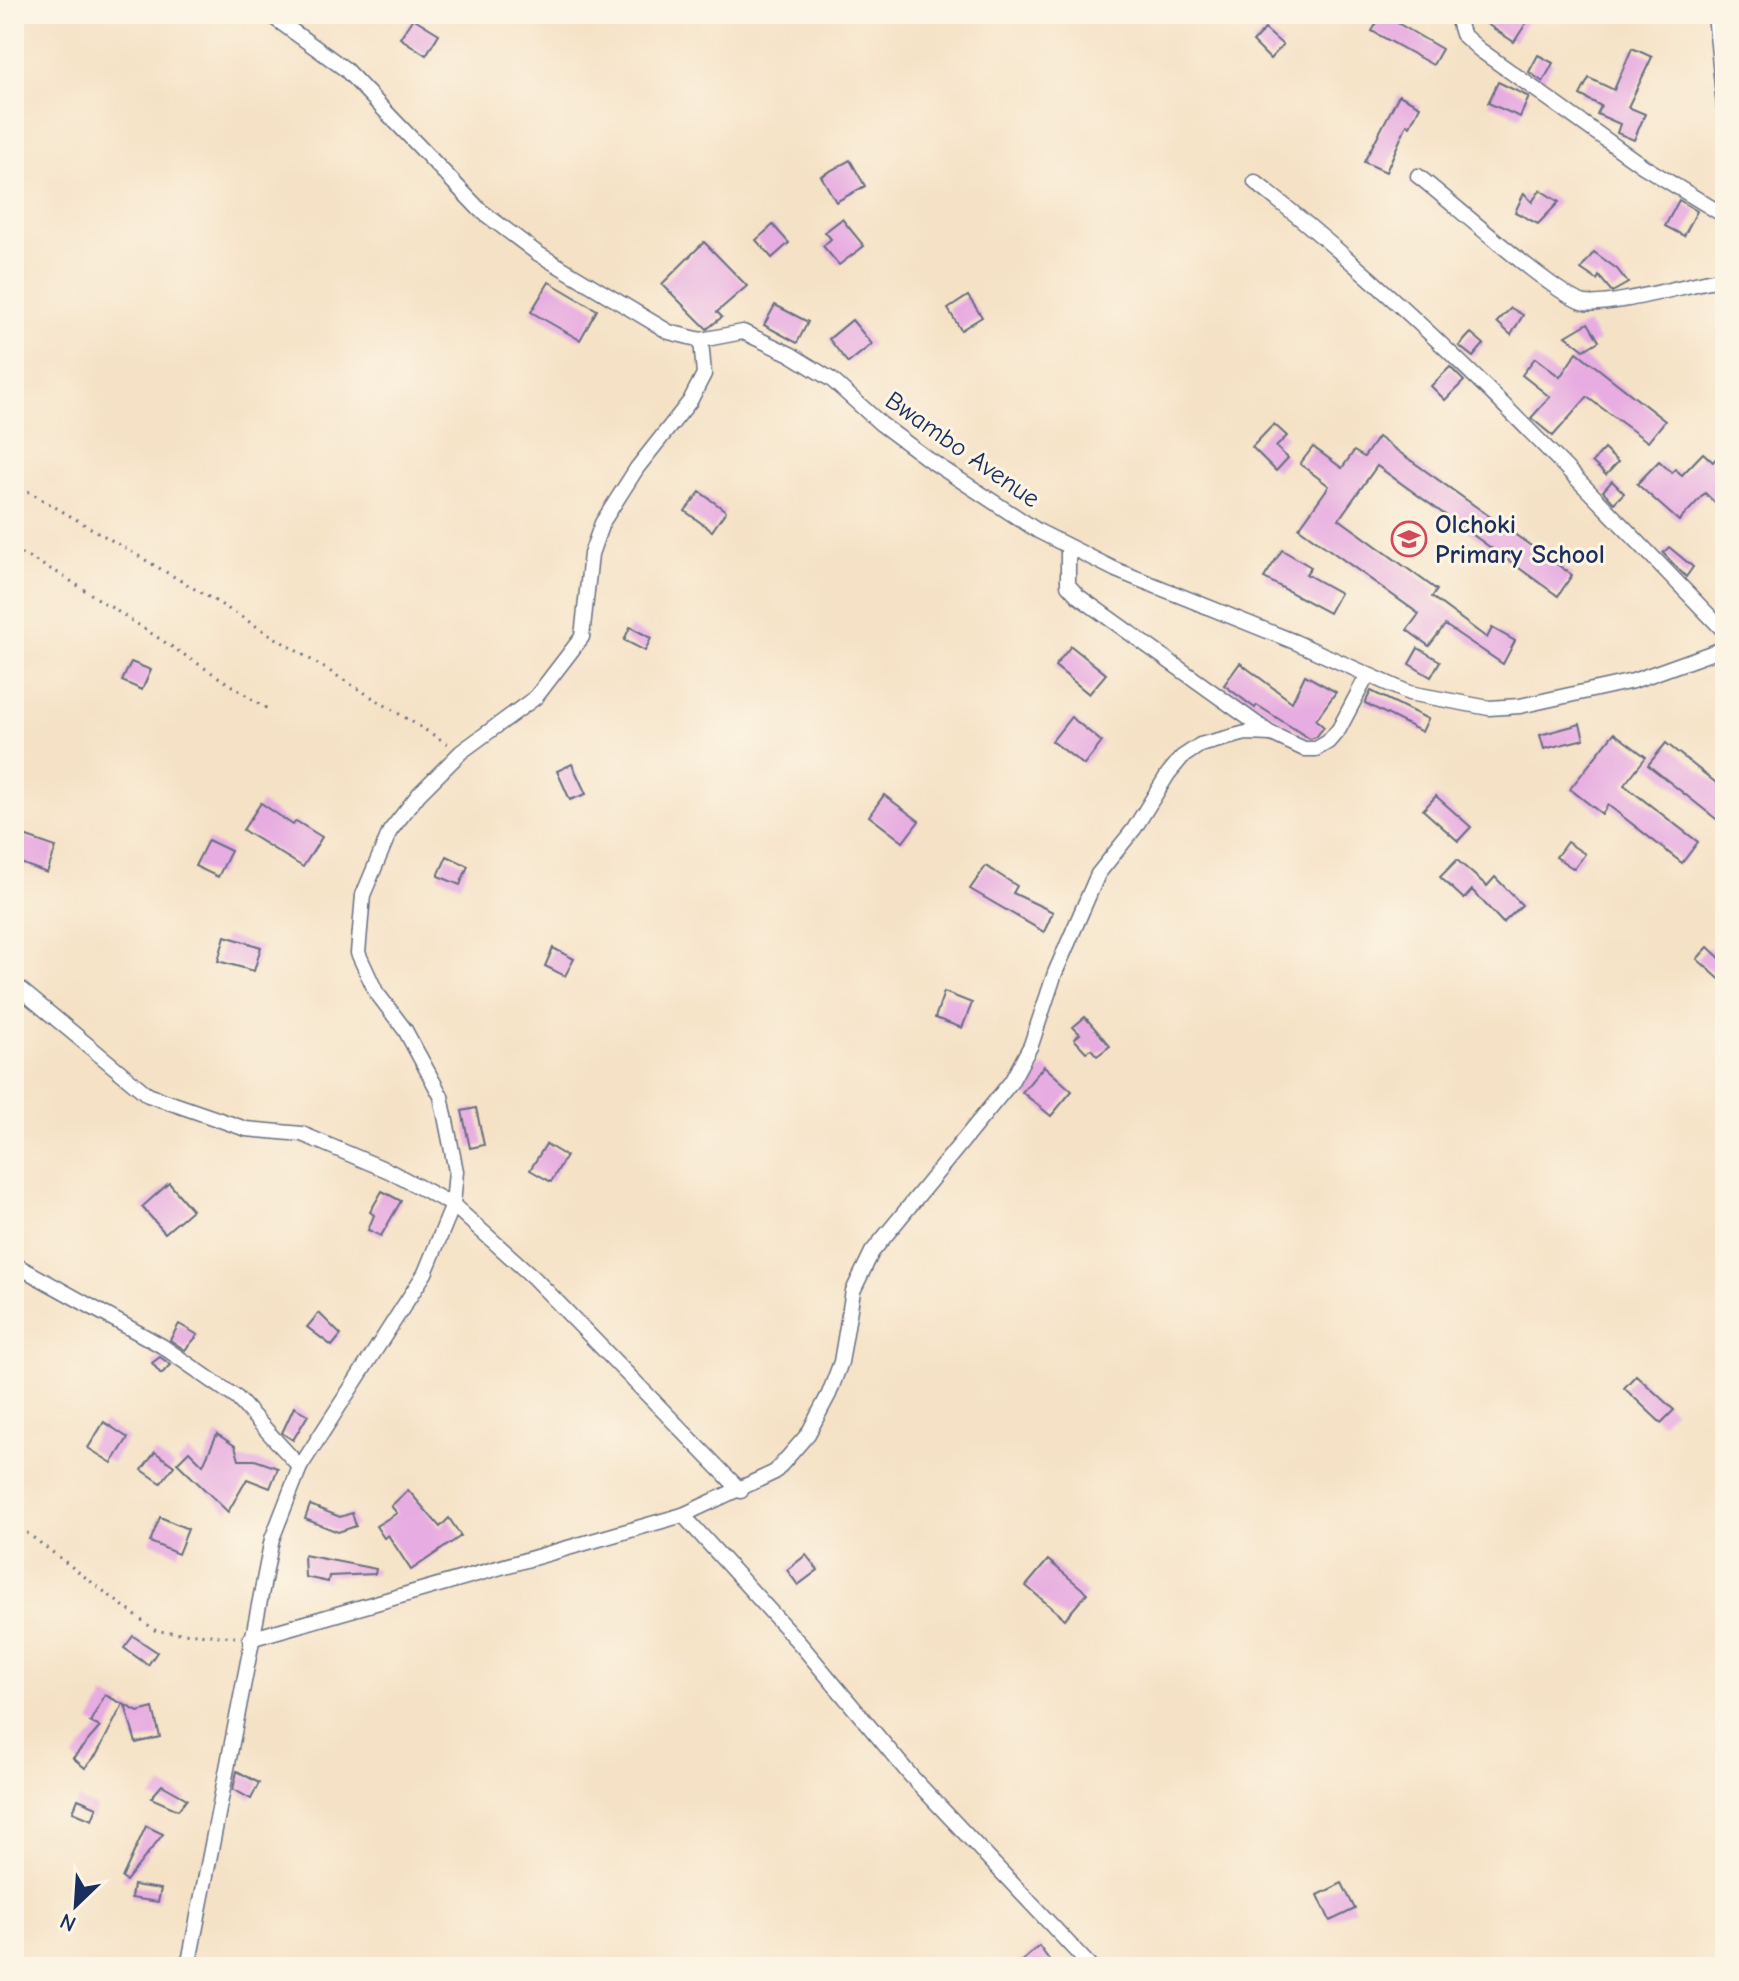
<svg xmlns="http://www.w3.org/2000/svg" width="1739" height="1981" viewBox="0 0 1739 1981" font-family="'Comic Neue',sans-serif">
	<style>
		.building { fill: #e7ace1 }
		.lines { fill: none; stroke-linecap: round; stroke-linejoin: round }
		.street-casing { stroke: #676e82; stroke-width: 17 }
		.path { stroke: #676e82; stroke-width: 3; stroke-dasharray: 2 6; stroke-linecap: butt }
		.street { stroke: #fff; stroke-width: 14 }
		.labels { text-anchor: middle; stroke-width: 6; stroke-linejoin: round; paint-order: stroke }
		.street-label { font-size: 26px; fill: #1b2f5e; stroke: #fcf5e5 }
		.poi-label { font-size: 26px; font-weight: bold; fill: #1b2f5e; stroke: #fcf5e5; text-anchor: start }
	</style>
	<rect width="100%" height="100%" fill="#fcf5e5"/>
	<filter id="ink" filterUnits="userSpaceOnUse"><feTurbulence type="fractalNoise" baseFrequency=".0125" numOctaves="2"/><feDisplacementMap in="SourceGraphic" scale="16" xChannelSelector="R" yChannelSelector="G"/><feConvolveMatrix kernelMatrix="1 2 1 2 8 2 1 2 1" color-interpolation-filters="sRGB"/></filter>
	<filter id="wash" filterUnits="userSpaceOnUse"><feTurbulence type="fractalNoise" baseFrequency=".006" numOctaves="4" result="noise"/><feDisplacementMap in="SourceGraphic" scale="32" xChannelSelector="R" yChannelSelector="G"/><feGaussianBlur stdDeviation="1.8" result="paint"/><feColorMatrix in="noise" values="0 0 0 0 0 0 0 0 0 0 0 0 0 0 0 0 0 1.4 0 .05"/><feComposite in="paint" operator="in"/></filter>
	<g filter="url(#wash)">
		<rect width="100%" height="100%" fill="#f5e2c6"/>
		<g id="blocks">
			<g class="building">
				<path d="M1382 14 1442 49 1433 65 1372 31Z"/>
				<path d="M1472 14H1532L1514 42Z"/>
				<path d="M413 18 439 34 426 55 400 38Z"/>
				<path d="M1265 29 1283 45 1270 59 1253 42Z"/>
				<path d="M1632 48 1652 57 1628 107 1645 114 1634 140 1617 133 1620 124 1597 114 1601 106 1580 95 1589 78 1614 90Z"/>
				<path d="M1538 55 1553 63 1543 82 1529 72Z"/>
				<path d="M1498 82 1529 97 1520 117 1488 103Z"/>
				<path d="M1399 95 1420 106 1410 126 1407 124 1386 172 1364 162Z"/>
				<path d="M850 160 865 186 836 202 821 176Z"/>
				<path d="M1540 190 1559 202 1538 224 1515 212 1524 193 1532 202Z"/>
				<path d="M1679 200 1697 211 1684 236 1665 226Z"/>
				<path d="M842 219 864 246 839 265 823 246 831 239 825 232Z"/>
				<path d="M773 225 789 243 772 258 756 240Z"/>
				<path d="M704 242 747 286 717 312 722 317 707 329 662 284Z"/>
				<path d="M1594 252 1617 269 1628 283 1612 292 1599 276 1597 280 1581 269Z"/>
				<path d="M549 282 597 310 580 340 531 312Z"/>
				<path d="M968 296 982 317 961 330 948 309Z"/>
				<path d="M775 305 808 322 797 343 764 325Z"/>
				<path d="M1511 308 1523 315 1511 335 1497 322Z"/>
				<path d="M852 320 872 344 848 363 829 339Z"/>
				<path d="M1588 323 1599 341 1584 350 1566 336Z"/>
				<path d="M1471 333 1484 344 1473 357 1459 346Z"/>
				<path d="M1577 352 1665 421 1648 442 1587 397 1553 436 1531 418 1550 397 1522 375 1535 358 1560 377Z"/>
				<path d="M1450 367 1464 381 1445 400 1431 386Z"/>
				<path d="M1274 424 1287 436 1276 447 1288 458 1276 471 1252 447Z"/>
				<path d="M1378 437 1572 575 1558 596 1377 466 1339 519 1437 590 1432 597 1487 638 1492 628 1515 641 1503 664 1445 625 1429 646 1407 630 1419 614 1299 528 1329 486 1300 464 1313 447 1342 468 1354 451 1364 457Z"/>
				<path d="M1725 447V513L1705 493 1679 521 1637 484 1659 461 1672 473 1675 469 1682 475 1703 453 1713 462Z"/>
				<path d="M1604 449 1618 462 1606 475 1592 462Z"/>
				<path d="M1612 481 1624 493 1614 503 1603 491Z"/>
				<path d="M700 492 726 511 712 531 685 511Z"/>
				<path d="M1669 547 1693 567 1686 577 1663 553Z"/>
				<path d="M1282 550 1311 567 1306 574 1340 593 1329 613 1264 578Z"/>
				<path d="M630 627 651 638 645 651 624 640Z"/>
				<path d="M1071 646 1106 674 1089 694 1055 666Z"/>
				<path d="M1418 648 1440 661 1431 677 1409 664Z"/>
				<path d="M131 662 151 670 142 690 122 681Z"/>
				<path d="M1240 663 1292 702 1305 675 1336 692 1316 720 1324 727 1316 737 1310 739 1257 705 1255 708 1224 685Z"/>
				<path d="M1371 691 1428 719 1422 732 1365 703Z"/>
				<path d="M1071 717 1102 742 1084 765 1052 741Z"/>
				<path d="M1580 724 1584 739 1544 749 1540 735Z"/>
				<path d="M1614 733 1646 757 1624 785 1698 842 1682 863 1608 805 1602 814 1570 789Z"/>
				<path d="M1666 743 1725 790V826L1648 765Z"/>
				<path d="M572 764 586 794 570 800 557 771Z"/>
				<path d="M884 795 919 821 903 842 869 816Z"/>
				<path d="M1436 796 1471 827 1458 841 1423 810Z"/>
				<path d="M261 803 293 825 296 821 322 837 303 867 243 830Z"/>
				<path d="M24 836 56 847 47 873 15 861Z"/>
				<path d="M208 840 231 851 218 877 195 866Z"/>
				<path d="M1567 842 1585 854 1574 869 1556 857Z"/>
				<path d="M447 856 468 866 460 885 438 876Z"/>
				<path d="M1457 860 1487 886 1495 877 1522 905 1503 923 1472 890 1464 899 1440 877Z"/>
				<path d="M986 866 1017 886 1013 893 1053 912 1044 932 970 889Z"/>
				<path d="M225 936 261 947 254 971 218 961Z"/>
				<path d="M1708 947 1725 963V984L1697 959Z"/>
				<path d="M553 948 574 959 565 976 545 966Z"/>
				<path d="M944 992 972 1003 962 1028 935 1018Z"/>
				<path d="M1085 1017 1110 1046 1097 1056 1091 1049 1086 1052 1074 1039 1080 1034 1073 1027Z"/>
				<path d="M1044 1066 1072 1091 1051 1116 1022 1092Z"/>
				<path d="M476 1108 484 1145 470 1148 462 1111Z"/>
				<path d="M546 1144 566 1156 551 1182 530 1170Z"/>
				<path d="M169 1183 192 1210 165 1233 142 1207Z"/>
				<path d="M382 1191 401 1201 381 1236 368 1230 374 1215 370 1212Z"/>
				<path d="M319 1313 341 1335 332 1346 307 1327Z"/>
				<path d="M179 1324 198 1335 185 1350 170 1340Z"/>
				<path d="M160 1357 171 1365 161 1374 152 1363Z"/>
				<path d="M1636 1375 1674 1410 1661 1423 1624 1388Z"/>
				<path d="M294 1407 308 1415 293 1440 282 1433Z"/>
				<path d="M104 1422 128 1438 112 1463 88 1448Z"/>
				<path d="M217 1434 235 1446 239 1460H255L278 1468 270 1488 247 1479 228 1512 177 1463 189 1451 203 1465Z"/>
				<path d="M155 1452 174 1466 161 1483 142 1470Z"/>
				<path d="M408 1490 440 1527 449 1518 461 1536 411 1570 388 1535 384 1538 376 1526 397 1513 391 1506Z"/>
				<path d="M310 1505 340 1517 352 1513 356 1526 338 1532 305 1519Z"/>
				<path d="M160 1517 188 1529 178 1554 150 1542Z"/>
				<path d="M304 1555 376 1569 375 1574 329 1576 328 1582 305 1577Z"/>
				<path d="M806 1555 818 1570 798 1585 787 1570Z"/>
				<path d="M1048 1560 1087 1593 1065 1619 1026 1586Z"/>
				<path d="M133 1636 157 1652 148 1665 124 1648Z"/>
				<path d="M105 1695 123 1704 97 1754 85 1768 73 1758 100 1727 90 1722Z"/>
				<path d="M125 1705 138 1712 153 1708 160 1737 136 1743Z"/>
				<path d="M237 1771 259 1783 251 1799 233 1789Z"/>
				<path d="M162 1785 187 1799 178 1810 151 1798Z"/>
				<path d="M78 1799 97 1807 92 1820 73 1812Z"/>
				<path d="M146 1826 163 1834 126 1881 122 1878Z"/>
				<path d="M1342 1883 1355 1909 1330 1921 1318 1895Z"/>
				<path d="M133 1885 161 1889 158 1902 131 1898Z"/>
				<path d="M1039 1946 1050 1961 1041 1967H1015Z"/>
			</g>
		</g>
	</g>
	<g filter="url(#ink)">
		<use href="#blocks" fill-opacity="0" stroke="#676e82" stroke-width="2"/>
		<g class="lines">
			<g class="street-casing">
				<g id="street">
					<path d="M269 14 345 69 480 210 537 253 669 332 701 340 743 332 790 354 832 380 881 424 928 459 1038 531 1116 570 1295 642 1409 693 1489 708 1520 706 1633 681 1725 648"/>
					<path d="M1456 14 1462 34 1480 50 1643 166 1725 216"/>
					<path d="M1715 14 1725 116"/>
					<path d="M1418 176C1447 198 1559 299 1585 303 1612 307 1692 283 1725 278"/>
					<path d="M1255 182C1426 316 1574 476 1725 632"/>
					<path d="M1068 548V585L1078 596 1271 734"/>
					<path d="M14 984 148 1095 246 1129 302 1134 389 1171 453 1205 534 1278 741 1491"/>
					<path d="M14 1264 162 1346 237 1398 300 1467"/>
					<path d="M683 1515 801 1645 911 1776 1091 1967"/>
					<path d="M250 1639 683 1515 775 1472 808 1434 829 1394 841 1362 853 1291 872 1252 1011 1082 1031 1045 1055 973 1098 874 1134 829 1168 774 1182 757 1200 745 1246 733 1272 734 1304 749H1316L1328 742 1339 729 1367 676"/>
					<path d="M188 1967 272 1539 300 1467 425 1273 453 1205 456 1171 441 1096 405 1030 376 992 358 953 363 895 390 831 419 794 461 752 536 697 582 637 591 554 602 523 637 468 690 401 704 374 701 340"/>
				</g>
			</g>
			<g class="path">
				<path d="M14 483 217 602 448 744"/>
				<path d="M14 550 60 574 269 710"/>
				<path d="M14 1523 156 1631 235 1637"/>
			</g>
			<use href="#street" class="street"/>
		</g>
	</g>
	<defs>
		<g id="school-ring" transform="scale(1.8)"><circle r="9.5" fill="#fcf5e5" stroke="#d1495b" stroke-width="1.5"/><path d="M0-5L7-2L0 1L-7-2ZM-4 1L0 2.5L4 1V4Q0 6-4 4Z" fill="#d1495b"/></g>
	</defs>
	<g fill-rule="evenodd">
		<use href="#school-ring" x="1409" y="539"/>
	</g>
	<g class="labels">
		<g class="street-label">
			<text transform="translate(963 449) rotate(35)" y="9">Bwambo Avenue</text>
		</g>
		<g class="poi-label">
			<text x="1435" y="533">Olchoki<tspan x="1435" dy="30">Primary School</tspan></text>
		</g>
	</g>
	<rect width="1739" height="1981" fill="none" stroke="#fcf5e5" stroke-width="48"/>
	<g transform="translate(76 1905) rotate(205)" stroke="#fcf5e5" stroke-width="6" paint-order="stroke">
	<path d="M0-6L14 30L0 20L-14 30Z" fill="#1b2f5e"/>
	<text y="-12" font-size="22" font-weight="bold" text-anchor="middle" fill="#1b2f5e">N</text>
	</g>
</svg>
